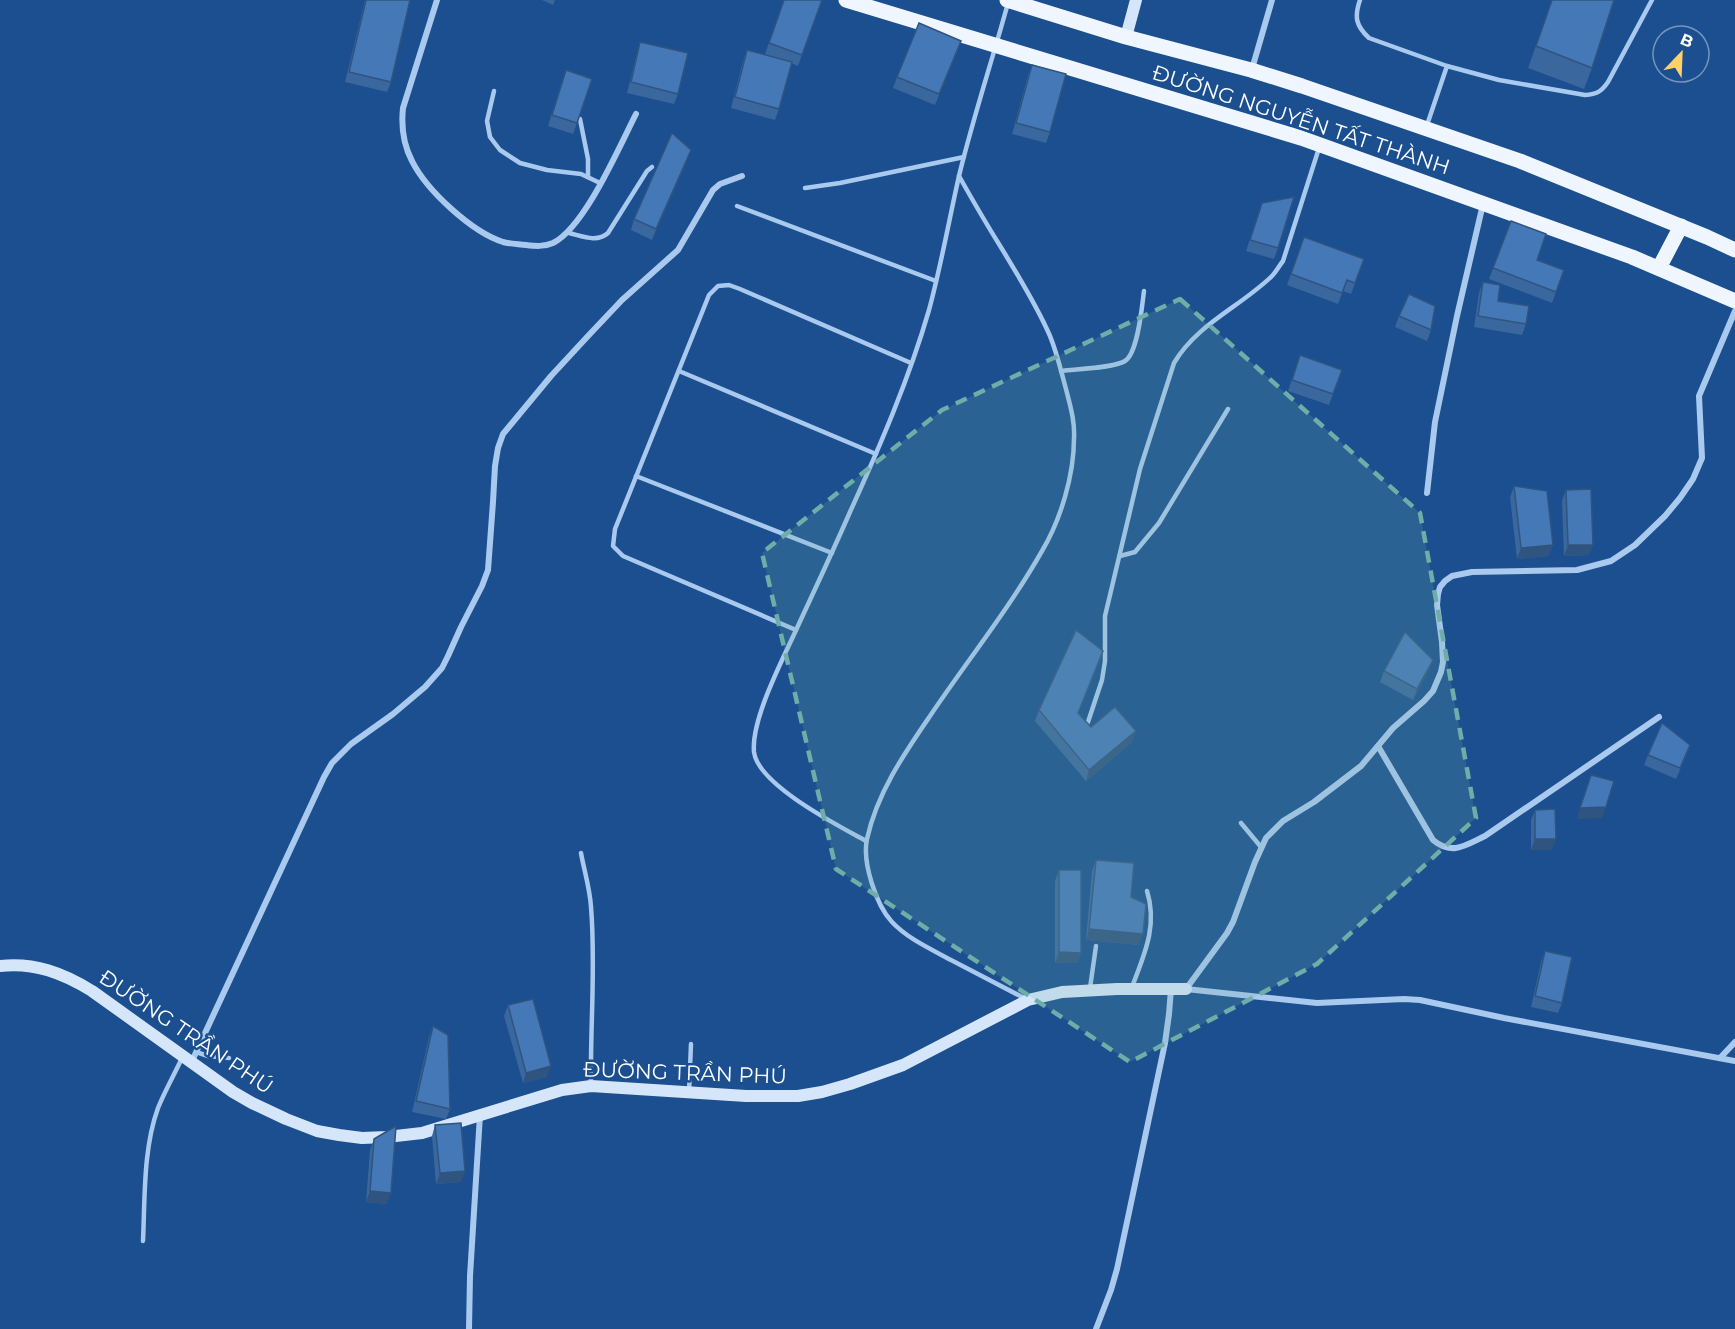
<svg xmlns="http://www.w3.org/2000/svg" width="1735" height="1329" viewBox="0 0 1735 1329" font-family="Montserrat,sans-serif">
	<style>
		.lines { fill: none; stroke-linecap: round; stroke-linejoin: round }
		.lane { stroke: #a9c9ee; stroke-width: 4.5 }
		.street { stroke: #a9c9ee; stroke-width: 6 }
		.secondary { stroke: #d6e6fa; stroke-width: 12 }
		.primary { stroke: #f0f6ff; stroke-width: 15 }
		.wall { fill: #3a679d }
		.shaded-wall { fill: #305480 }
		.building { fill: #4478b7; stroke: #305480; stroke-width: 1.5 }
		.marked { fill: #6fada8; fill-opacity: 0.2; stroke: #6fada8; stroke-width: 4.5; stroke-dasharray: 12 8; stroke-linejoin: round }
		.labels { text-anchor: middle; stroke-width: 5; stroke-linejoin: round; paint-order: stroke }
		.street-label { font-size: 21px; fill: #fff; stroke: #1b4f8f }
	</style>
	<rect width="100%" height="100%" fill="#1b4f8f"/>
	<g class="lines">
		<g class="lane">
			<path d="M1360 0C1354 17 1356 26 1369 38L1447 66 1427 125"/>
			<path d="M1447 66 1499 80 1585 95C1597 94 1601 92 1608 82L1652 0"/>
			<path d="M494 91 487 121 490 137 500 150 520 163 547 170 581 174 600 183"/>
			<path d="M580 119 588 159V177"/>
			<path d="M959 176C973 201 987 225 1002 249 1019 277 1037 306 1050 336 1057 353 1061 371 1066 389 1070 405 1075 421 1074 438 1074 475 1061 519 1042 551 1009 609 967 661 930 716 904 754 877 793 867 839 862 862 876 905 892 922 908 939 931 949 951 960 976 973 1001 986 1026 999"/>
			<path d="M805 188 840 183 964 157"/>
			<path d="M737 206 936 281"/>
			<path d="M569 233C582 236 597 243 608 233L647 171 652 167"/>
			<path d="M679 371 876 454"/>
			<path d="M1061 371C1076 369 1114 368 1125 361 1138 353 1142 306 1144 291"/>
			<path d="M636 476 832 553"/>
			<path d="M1120 556 1135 552 1159 523 1228 409"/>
			<path d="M796 630 623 556 613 546 615 529 709 295 718 286 729 285 740 289 911 363"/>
			<path d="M1088 722 1102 680 1105 661V616L1140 469 1174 363C1197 324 1240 307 1272 276 1276 272 1279 266 1283 261L1319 148"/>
			<path d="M1241 823 1261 847"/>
			<path d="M866 841C839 826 758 785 754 752 751 719 783 659 797 628 815 589 833 551 850 512 880 446 909 379 929 310 941 266 949 220 959 176 973 118 992 61 1008 3"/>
			<path d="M581 853C584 870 590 889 591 907 596 966 590 1026 591 1086"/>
			<path d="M1132 987C1144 955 1158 926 1147 891"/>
			<path d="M1090 988 1096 946"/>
			<path d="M196 1052 208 1056 229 1058"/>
			<path d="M689 1092 691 1044"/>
			<path d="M143 1241C145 1199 143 1149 158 1108 165 1091 174 1075 182 1058"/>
		</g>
		<g class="street">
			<path d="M437 0 403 108C401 127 403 144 412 161 427 191 472 232 503 242 510 244 518 244 526 245 535 246 544 247 553 243 585 227 619 147 636 114"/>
			<path d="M1252 69 1272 0"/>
			<path d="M1427 493 1435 422 1457 316 1483 204"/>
			<path d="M1378 746 1433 840C1452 856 1466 845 1485 836L1659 717"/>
			<path d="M1186 989 1227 933 1233 922 1255 862 1266 838 1283 821 1314 802 1361 766 1393 728 1424 701 1433 691 1441 672 1443 662 1442 642 1437 605 1438 594 1440 587 1445 581 1452 576 1472 572 1577 570 1611 561 1635 545 1665 516 1680 498 1693 479 1702 458 1699 396 1735 311"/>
			<path d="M1186 989 1317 1003 1404 999 1420 1000 1504 1018 1735 1061"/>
			<path d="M1720 1058 1735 1042"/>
			<path d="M192 1061 324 777 332 763 351 744 393 714 425 687 442 668 448 656 461 627 482 586 488 570 493 502 495 466 498 448 503 434 551 376 588 336 622 300 678 250 713 190 720 184 742 176"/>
			<path d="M469 1329 470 1276 480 1115"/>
			<path d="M1096 1329 1111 1290 1117 1269 1165 1043 1169 1014 1171 989"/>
		</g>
		<g class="secondary">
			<path d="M1126 37 1136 0"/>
			<path d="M0 966C34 962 63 973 92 991L233 1092 252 1103 286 1119 317 1131 339 1135 362 1138 387 1137 422 1133 562 1090 591 1086 746 1096H798L822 1092 850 1084 903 1065 1028 1000 1062 992 1117 989H1186"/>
		</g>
		<g class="primary">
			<path d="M846 0 1301 138 1632 257 1735 301"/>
			<path d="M1007 0 1126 37 1251 70 1302 86 1520 161 1707 237 1735 250"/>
			<path d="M1659 268 1681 226"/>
		</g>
	</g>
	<g class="wall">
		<path d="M365 0H410L391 82 387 92 345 82Z"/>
		<path d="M542 0H555L553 5Z"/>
		<path d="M784 0H822L798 66 791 63 779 109 775 120 731 108 743 61 747 50 776 58 765 54Z"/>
		<path d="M1552 0 1592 68 1584 89 1528 68Z"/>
		<path d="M640 42 678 94 674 104 627 93 637 53Z"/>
		<path d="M957 52 935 105 893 88 897 77Z"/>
		<path d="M1032 65 1050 132 1046 143 1012 134 1028 75Z"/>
		<path d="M562 81 577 123 573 134 548 126Z"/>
		<path d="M687 161 652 240 631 230 634 219Z"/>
		<path d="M1262 203 1278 248 1274 259 1246 251Z"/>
		<path d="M1511 221 1537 260 1564 270 1552 303 1489 279Z"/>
		<path d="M1304 237 1364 259 1351 294 1343 291 1338 304 1287 285Z"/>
		<path d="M1483 282 1498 301 1526 324 1522 335 1474 327 1479 293Z"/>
		<path d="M1399 316 1431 330 1427 341 1395 327Z"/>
		<path d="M1300 355 1342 370 1329 405 1288 391Z"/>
		<path d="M1514 486 1549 556 1517 559 1510 497Z"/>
		<path d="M1566 490 1589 555 1564 556 1562 501Z"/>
		<path d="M1433 660 1429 670 1413 700 1380 682 1384 671Z"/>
		<path d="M1039 710 1078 713 1091 727 1132 742 1086 781 1035 721Z"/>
		<path d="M1648 755 1686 756 1676 779 1644 765Z"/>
		<path d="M1535 810 1552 850H1531V820Z"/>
		<path d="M1096 860 1131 897 1139 945 1086 940 1092 871Z"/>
		<path d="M1059 870 1081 953 1077 963H1055V881Z"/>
		<path d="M1545 951 1562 1003 1558 1013 1531 1007 1541 962Z"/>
		<path d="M508 1005 547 1077 523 1083 504 1016Z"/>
		<path d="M433 1026 450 1109 446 1119 412 1112 429 1037Z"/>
		<path d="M435 1125 461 1182 436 1184 432 1136Z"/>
		<path d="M374 1139 387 1204 366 1202 370 1150Z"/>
	</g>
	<g class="shaded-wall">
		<path d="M691 150 687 161 652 240 656 229Z"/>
		<path d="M1553 545 1549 556 1517 559 1521 548Z"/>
		<path d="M1568 545H1593L1589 555 1564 556Z"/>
		<path d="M1433 660 1429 670 1413 700 1417 689Z"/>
		<path d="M1136 731 1132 742 1086 781 1089 770Z"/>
		<path d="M1606 807 1602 818 1577 819 1580 808Z"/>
		<path d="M1535 839H1556L1552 850H1531Z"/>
		<path d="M1089 929 1143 934 1139 945 1086 940Z"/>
		<path d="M1059 952 1081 953 1077 963H1055Z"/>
		<path d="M551 1066 547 1077 523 1083 526 1073Z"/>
		<path d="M465 1171 461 1182 436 1184 440 1173Z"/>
		<path d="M370 1191 391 1193 387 1204 366 1202Z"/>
	</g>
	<g class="building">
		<path d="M366 0H410L391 82 349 72Z"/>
		<path d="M784 0H822L802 55 769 43Z"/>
		<path d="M1552 0H1614L1592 68 1536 46Z"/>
		<path d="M919 23 961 41 939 94 897 77Z"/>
		<path d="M640 42 688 53 678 94 631 82Z"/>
		<path d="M747 50 792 62 779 109 735 97Z"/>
		<path d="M1032 65 1066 74 1050 132 1016 123Z"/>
		<path d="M566 70 592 79 577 123 552 115Z"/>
		<path d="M672 133 691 150 656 229 634 219Z"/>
		<path d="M1294 197 1278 248 1250 240 1262 203Z"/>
		<path d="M1511 221 1546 234 1537 260 1564 270 1556 292 1493 268Z"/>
		<path d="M1304 237 1364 259 1355 283 1347 280 1342 293 1291 274Z"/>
		<path d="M1483 282 1500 285 1498 301 1529 306 1526 324 1478 316Z"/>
		<path d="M1409 294 1435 306 1431 330 1399 316Z"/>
		<path d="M1300 355 1342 370 1333 394 1292 380Z"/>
		<path d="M1514 486 1547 491 1553 545 1521 548Z"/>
		<path d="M1591 489 1593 545H1568L1566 490Z"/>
		<path d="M1076 630 1103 651 1078 713 1091 727 1115 707 1136 731 1089 770 1039 710Z"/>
		<path d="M1405 632 1433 660 1417 689 1384 671Z"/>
		<path d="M1662 723 1690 745 1680 768 1648 755Z"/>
		<path d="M1591 775 1614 781 1606 807 1580 808Z"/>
		<path d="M1555 809 1556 839H1535V810Z"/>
		<path d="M1096 860 1134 863 1131 897 1146 904 1143 934 1089 929Z"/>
		<path d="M1059 870H1081V953L1059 952Z"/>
		<path d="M1545 951 1572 957 1562 1003 1535 996Z"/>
		<path d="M533 999 551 1066 526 1073 508 1005Z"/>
		<path d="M433 1026 448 1035 450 1109 416 1101Z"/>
		<path d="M461 1123 465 1171 440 1173 435 1125Z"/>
		<path d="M396 1126 391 1193 370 1191 374 1139Z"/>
	</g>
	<path class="marked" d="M1180 299 1420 513 1476 818 1317 964 1130 1062 836 869 762 553 942 410Z"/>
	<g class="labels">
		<g class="street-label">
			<text transform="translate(1301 120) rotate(18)" y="7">ĐƯỜNG NGUYỄN TẤT THÀNH</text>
			<text transform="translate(186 1032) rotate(34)" y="7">ĐƯỜNG TRẦN PHÚ</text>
			<text transform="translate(685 1073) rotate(2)" y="7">ĐƯỜNG TRẦN PHÚ</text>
		</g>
	</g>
	<g transform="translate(1681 54) rotate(23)"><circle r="28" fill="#1b4f8f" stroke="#7695bc" stroke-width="1.5"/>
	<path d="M0-4.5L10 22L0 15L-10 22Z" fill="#ffd166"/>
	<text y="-9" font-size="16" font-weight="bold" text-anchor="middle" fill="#ffffff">B</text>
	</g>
</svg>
